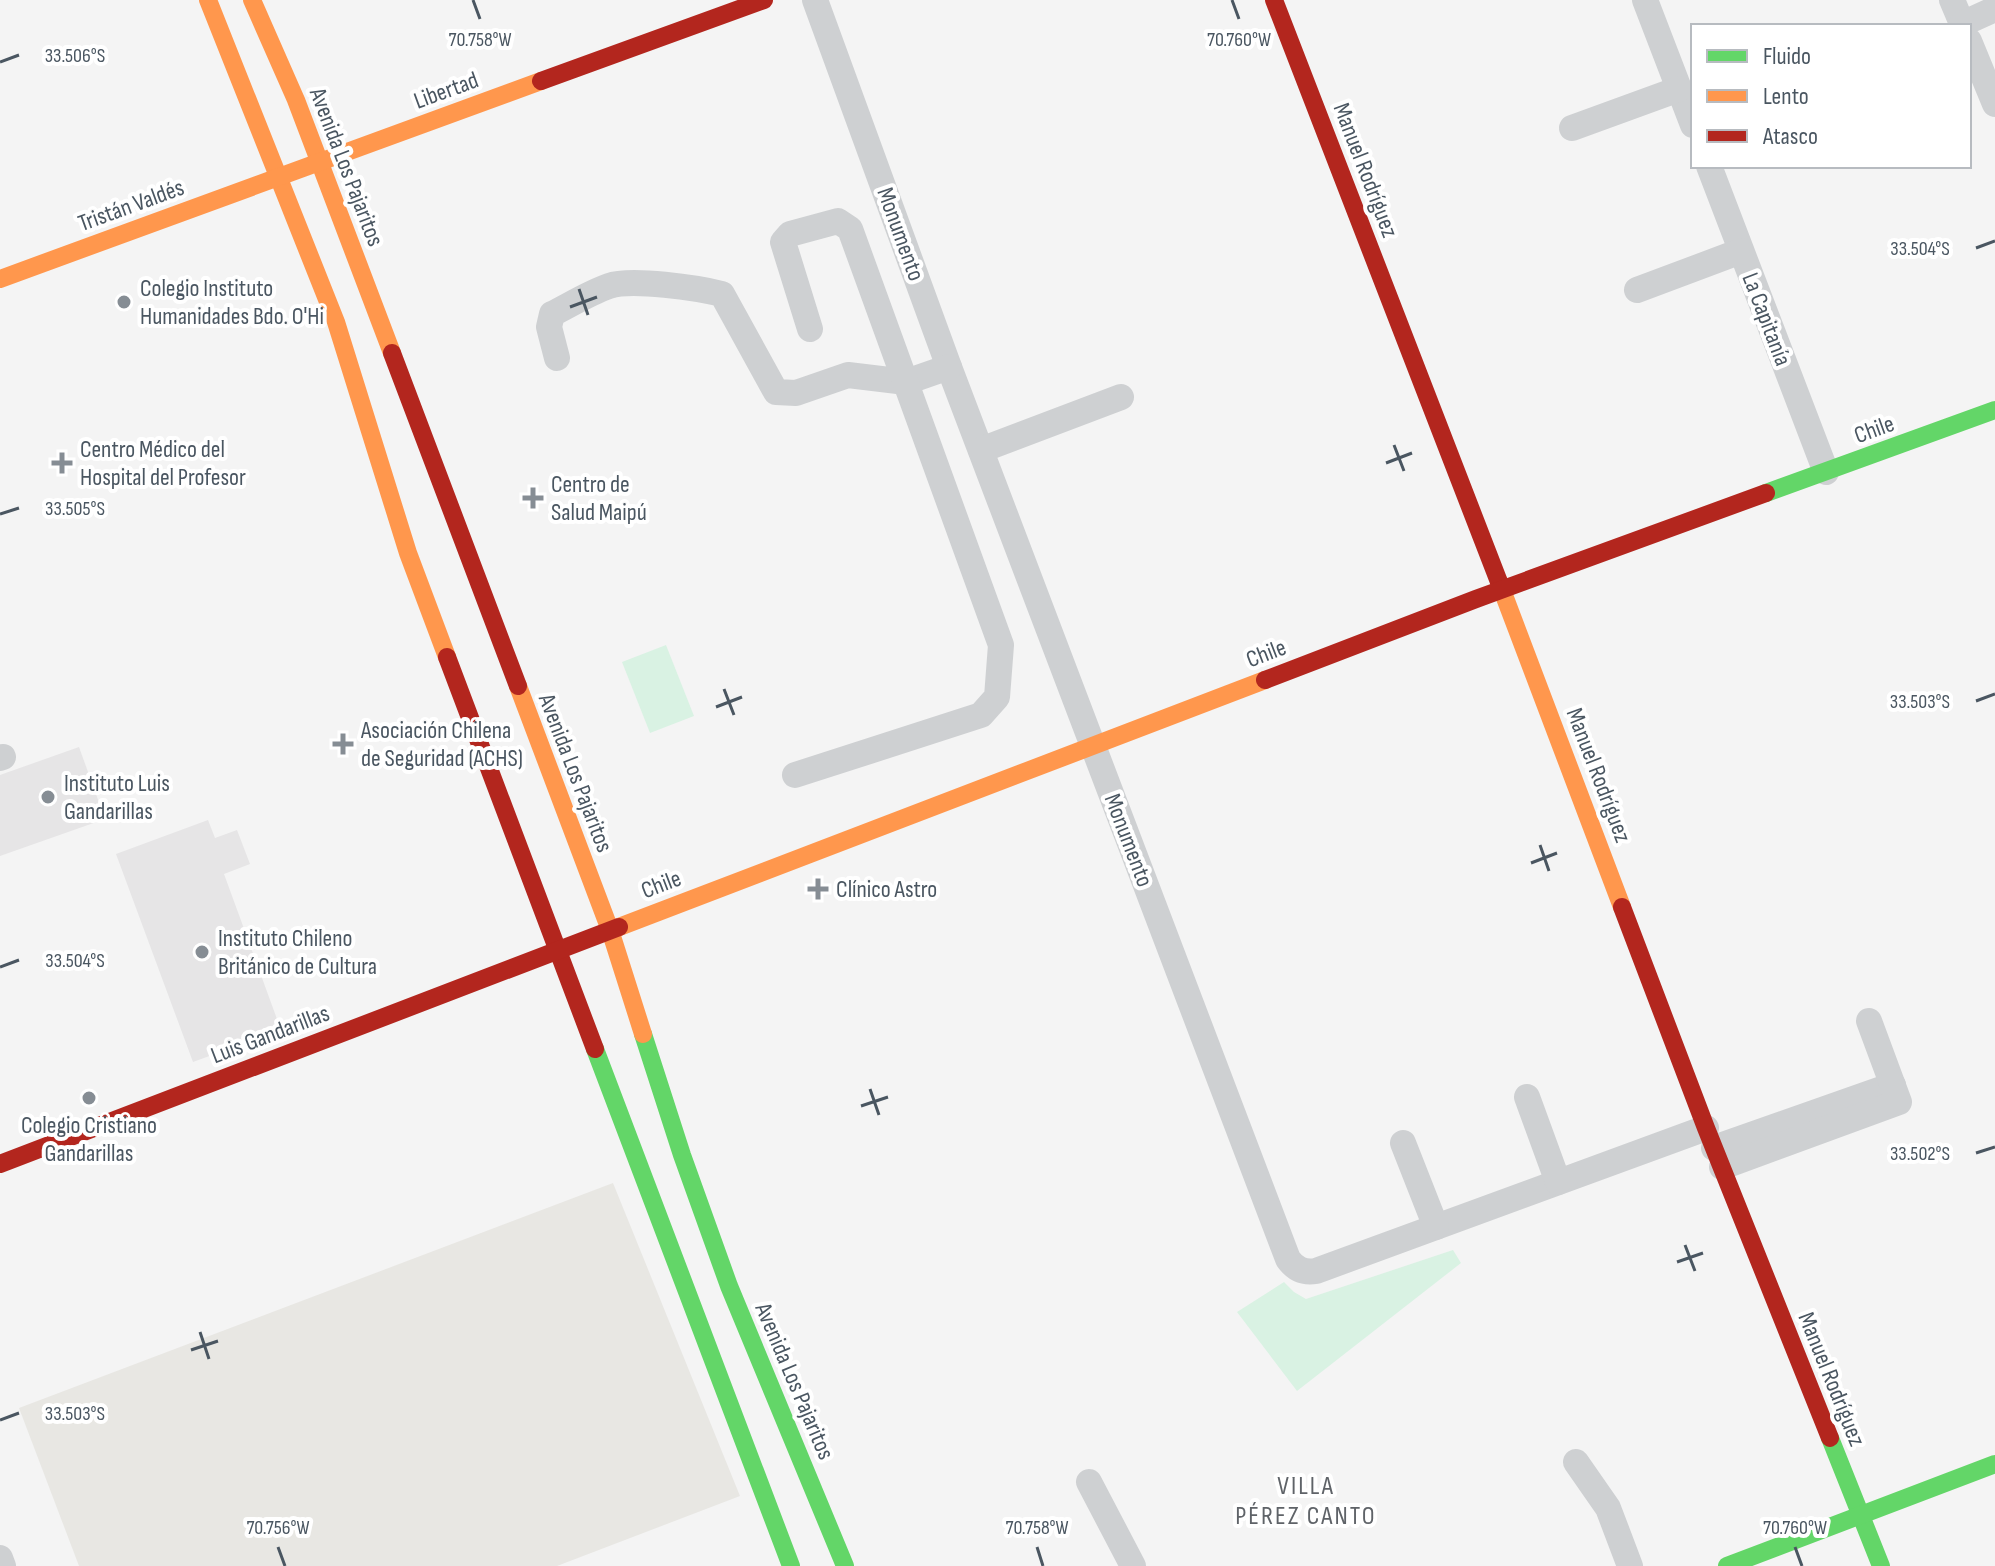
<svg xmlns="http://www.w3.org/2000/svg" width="1995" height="1566" viewBox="0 0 1995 1566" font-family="'Sofia Sans Condensed',sans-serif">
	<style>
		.commercial { fill: #e8e7e3 }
		.education { fill: #e6e5e6 }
		.green { fill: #d9f2e3 }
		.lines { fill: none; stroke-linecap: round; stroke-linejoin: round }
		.street { stroke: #ced0d2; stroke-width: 26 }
		.fast { stroke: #63d668; stroke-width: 18 }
		.slow { stroke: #ff974d; stroke-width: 18 }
		.jam { stroke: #b3261e; stroke-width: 18 }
		.ticks { fill: none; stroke: #4a5661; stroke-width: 3 }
		.poi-dot { fill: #868d94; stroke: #fff; stroke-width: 3 }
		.labels { text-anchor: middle; stroke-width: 8; stroke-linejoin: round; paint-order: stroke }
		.street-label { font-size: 24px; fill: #4a5661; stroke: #fff }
		.poi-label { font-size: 24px; fill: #4a5661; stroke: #fff; text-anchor: start }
		.neighbourhood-label { font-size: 26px; letter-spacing: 2px; fill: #5f6368; stroke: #fff }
		.ticks-label { font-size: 20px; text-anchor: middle; fill: #4a5661; stroke: #fff; stroke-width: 8; stroke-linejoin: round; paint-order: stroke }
	</style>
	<rect width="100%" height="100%" fill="#f4f4f4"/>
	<path class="commercial" d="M613 1183 740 1496 557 1566H79L19 1408Z"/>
	<g class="education">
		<path d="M79 747 105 819 0 856V775Z"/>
		<path d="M208 820 215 838 237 830 250 864 224 874 281 1030 193 1062 116 854Z"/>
	</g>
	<g class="green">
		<path d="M666 645 694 716 650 733 622 662Z"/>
		<path d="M1453 1250 1461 1263 1297 1391 1237 1312 1284 1282 1294 1292 1306 1299Z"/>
	</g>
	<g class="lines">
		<g class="street">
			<path d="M815 0 949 367 1288 1259C1295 1269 1304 1273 1316 1271L1706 1128"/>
			<path d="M1645 0 1693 125"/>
			<path d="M1952 0 1963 26"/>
			<path d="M1962 24 1995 9"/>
			<path d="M1969 41 1995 104"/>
			<path d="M1572 128 1679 89"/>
			<path d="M1709 166 1826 472"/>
			<path d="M1637 290 1741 251"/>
			<path d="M557 358 549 327 552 314C570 305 589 293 609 286 631 278 698 288 722 294L776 392 796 393 848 375 906 382 949 367"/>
			<path d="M981 450 1121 397"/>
			<path d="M0 758 3 757"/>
			<path d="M795 775 981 715 997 697 1001 645 850 229 838 221 790 234 783 242 810 329"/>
			<path d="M1527 1097 1558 1182"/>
			<path d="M1403 1143 1436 1227"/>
			<path d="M1714 1148 1893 1085"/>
			<path d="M1722 1167 1899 1102 1869 1021"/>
			<path d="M1576 1462 1608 1508 1630 1566"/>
			<path d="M1089 1482 1133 1566"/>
			<path d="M0 1558 3 1566"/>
		</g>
		<g class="fast">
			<path d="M1766 493 1995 410"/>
			<path d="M643 1034 682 1155 729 1286 845 1566"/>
			<path d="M595 1049 791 1566"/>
			<path d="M1830 1438 1881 1566"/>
			<path d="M1727 1566 1995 1464"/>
		</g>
		<g class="slow">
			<path d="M208 0 336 322 408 553 447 657"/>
			<path d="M252 0 296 100 392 353"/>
			<path d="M0 279 541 81"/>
			<path d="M1499 582 1622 907"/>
			<path d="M518 686 610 930 643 1034"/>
			<path d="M619 927 1265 680"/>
		</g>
		<g class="jam">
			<path d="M1274 0 1499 582"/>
			<path d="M541 81 764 0"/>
			<path d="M392 353 518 686"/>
			<path d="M447 657 595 1049"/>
			<path d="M1265 680 1476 599 1766 493"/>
			<path d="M1622 907 1706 1128 1830 1438"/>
			<path d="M0 1164 619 927"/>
		</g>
	</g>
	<path class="ticks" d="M473 0 480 19M1232 0 1239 19M0 62 19 55M1976 248 1995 241M579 289 588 315M570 307 597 297M1394 445 1404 471M1386 463 1412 453M0 514 19 508M724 689 734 715M1976 701 1995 694M716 707 742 697M1540 845 1549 871M1531 863 1557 853M0 967 19 960M870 1089 879 1115M861 1106 888 1097M1976 1153 1995 1147M1685 1245 1695 1271M1677 1262 1703 1253M200 1332 209 1359M191 1350 218 1341M0 1420 19 1413M278 1547 285 1566M1037 1547 1043 1566M1795 1547 1802 1566"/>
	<g class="poi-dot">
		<circle cx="124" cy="302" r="8"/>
		<path d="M58 451h8v8h8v8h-8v8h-8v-8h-8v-8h8z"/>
		<path d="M529 486h8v8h8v8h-8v8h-8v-8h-8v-8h8z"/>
		<path d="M339 732h8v8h8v8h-8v8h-8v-8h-8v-8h8z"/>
		<circle cx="48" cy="797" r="8"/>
		<path d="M814 877h8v8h8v8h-8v8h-8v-8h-8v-8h8z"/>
		<circle cx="202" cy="952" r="8"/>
		<circle cx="89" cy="1098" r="8"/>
	</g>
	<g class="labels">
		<g class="street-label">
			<text transform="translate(446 90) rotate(-20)" y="8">Libertad</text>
			<text transform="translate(347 167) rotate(69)" y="8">Avenida Los Pajaritos</text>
			<text transform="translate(1366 170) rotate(69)" y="8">Manuel Rodríguez</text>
			<text transform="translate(131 205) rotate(-20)" y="8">Tristán Valdés</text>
			<text transform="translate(901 234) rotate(70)" y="8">Monumento</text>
			<text transform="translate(1767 319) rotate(69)" y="8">La Capitanía</text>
			<text transform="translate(1874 429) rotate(-20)" y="8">Chile</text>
			<text transform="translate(1266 653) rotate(-21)" y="8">Chile</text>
			<text transform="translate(576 773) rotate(69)" y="8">Avenida Los Pajaritos</text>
			<text transform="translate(1599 775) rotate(69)" y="8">Manuel Rodríguez</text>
			<text transform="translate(1129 840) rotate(69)" y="8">Monumento</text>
			<text transform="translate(661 884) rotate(-21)" y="8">Chile</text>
			<text transform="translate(270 1034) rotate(-21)" y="8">Luis Gandarillas</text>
			<text transform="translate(1832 1379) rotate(68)" y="8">Manuel Rodríguez</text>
			<text transform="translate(795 1381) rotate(67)" y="8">Avenida Los Pajaritos</text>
		</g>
		<g class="poi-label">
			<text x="140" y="296">Colegio Instituto<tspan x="140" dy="28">Humanidades Bdo. O'Hi</tspan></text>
			<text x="80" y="457">Centro Médico del<tspan x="80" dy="28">Hospital del Profesor</tspan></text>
			<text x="551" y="492">Centro de<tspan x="551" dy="28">Salud Maipú</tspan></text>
			<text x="361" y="738">Asociación Chilena<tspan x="361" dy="28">de Seguridad (ACHS)</tspan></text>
			<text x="64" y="791">Instituto Luis<tspan x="64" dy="28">Gandarillas</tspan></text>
			<text x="836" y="897">Clínico Astro</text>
			<text x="218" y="946">Instituto Chileno<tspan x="218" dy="28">Británico de Cultura</tspan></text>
			<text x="89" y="1133" text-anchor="middle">Colegio Cristiano<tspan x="89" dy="28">Gandarillas</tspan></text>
		</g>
		<g class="neighbourhood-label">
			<text x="1306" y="1494">VILLA<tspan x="1306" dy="30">PÉREZ CANTO</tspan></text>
		</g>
	</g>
	<g class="ticks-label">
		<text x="480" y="46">70.758°W</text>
		<text x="1239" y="46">70.760°W</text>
		<text x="75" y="62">33.506°S</text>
		<text x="1920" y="255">33.504°S</text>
		<text x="75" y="515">33.505°S</text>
		<text x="1920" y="708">33.503°S</text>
		<text x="75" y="967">33.504°S</text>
		<text x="1920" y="1160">33.502°S</text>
		<text x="75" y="1420">33.503°S</text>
		<text x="278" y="1534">70.756°W</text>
		<text x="1037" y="1534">70.758°W</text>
		<text x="1795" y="1534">70.760°W</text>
	</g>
	<rect x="1691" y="24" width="280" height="144" fill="#ffffff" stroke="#b7bbc0" stroke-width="2"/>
	<rect x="1707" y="50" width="40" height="12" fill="#63d668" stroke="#b7bbc0" stroke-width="2"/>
	<text x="1763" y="64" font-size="24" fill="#4a5661">Fluido</text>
	<rect x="1707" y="90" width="40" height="12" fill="#ff974d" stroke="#b7bbc0" stroke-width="2"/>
	<text x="1763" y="104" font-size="24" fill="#4a5661">Lento</text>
	<rect x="1707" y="130" width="40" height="12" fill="#b3261e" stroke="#b7bbc0" stroke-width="2"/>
	<text x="1763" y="144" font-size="24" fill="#4a5661">Atasco</text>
</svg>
